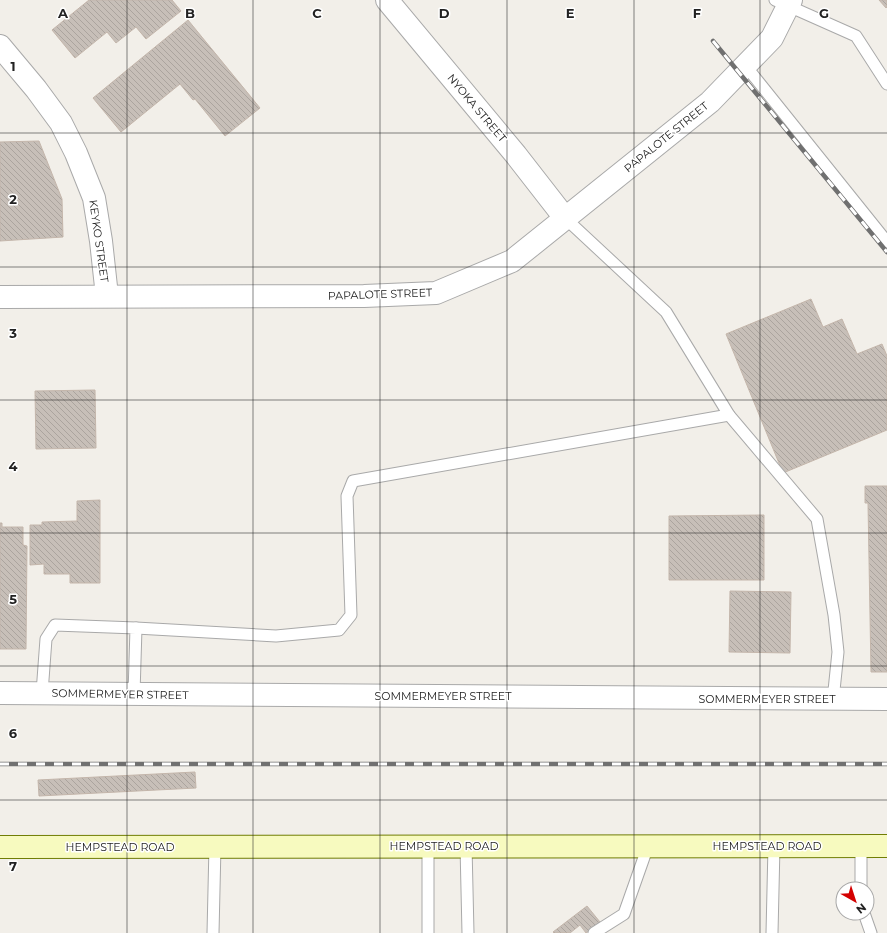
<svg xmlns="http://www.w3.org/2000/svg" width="887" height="933" viewBox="0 0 887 933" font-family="Montserrat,sans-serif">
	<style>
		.building { fill: url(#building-back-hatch); stroke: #c4b6ab }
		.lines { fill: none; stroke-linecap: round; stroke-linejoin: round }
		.service-casing { stroke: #a9a9a9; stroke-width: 13 }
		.minor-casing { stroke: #a9a9a9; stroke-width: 24 }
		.tertiary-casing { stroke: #a9a9a9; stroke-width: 24 }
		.secondary-casing { stroke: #707d05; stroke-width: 24 }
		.service { stroke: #fff; stroke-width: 11 }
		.minor { stroke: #fff; stroke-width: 22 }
		.tertiary { stroke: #fff; stroke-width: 22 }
		.secondary { stroke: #f7fabf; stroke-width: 22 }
		.rail-casing { stroke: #707070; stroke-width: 4.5 }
		.rail { stroke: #fff; stroke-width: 3; stroke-dasharray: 9; stroke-linecap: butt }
		.grid { fill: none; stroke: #222; stroke-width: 1; stroke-opacity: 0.55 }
		.labels { text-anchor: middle; stroke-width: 3; stroke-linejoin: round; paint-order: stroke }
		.street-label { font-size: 11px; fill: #222; stroke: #fff }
		.grid-label { font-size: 13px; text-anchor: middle; font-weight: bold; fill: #222; stroke: #fff; stroke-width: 3; stroke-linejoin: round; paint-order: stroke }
	</style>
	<defs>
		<pattern id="building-back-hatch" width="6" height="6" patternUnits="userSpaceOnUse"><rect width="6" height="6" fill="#c7bfb8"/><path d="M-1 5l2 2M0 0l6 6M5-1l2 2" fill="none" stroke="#aba49e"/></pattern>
	</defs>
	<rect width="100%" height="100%" fill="#f2efe9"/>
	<g class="building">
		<path d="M89 0H172L181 11 146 39 136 27 116 43 107 32 75 58 52 30Z"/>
		<path d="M879 0H887V7L886 8Z"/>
		<path d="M188 20 260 108 225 136 195 99 193 100 180 84 121 132 93 98Z"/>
		<path d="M39 141 62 199 63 237 0 241V142Z"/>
		<path d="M811 299 823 327 842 319 857 354 882 344 887 356V430L783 473 726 334Z"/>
		<path d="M95 390 96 448 36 449 35 391Z"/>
		<path d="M865 486H887V672H871L868 503H865Z"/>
		<path d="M100 500V583H70V574H44V564L30 565V525H42V522L77 521V501Z"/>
		<path d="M764 515V580H669V516Z"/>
		<path d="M0 523H2V527H23V545L27 546 26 649H0Z"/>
		<path d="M730 591 791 592 790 653 729 652Z"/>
		<path d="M195 772 196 788 39 796 38 780Z"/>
		<path d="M587 906 600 922 586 933 580 925 570 933H554L553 932Z"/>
	</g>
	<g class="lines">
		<g class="service-casing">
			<g id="service">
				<path d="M775 0 856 36 887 84"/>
				<path d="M745 65 887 242"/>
				<path d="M565 218 666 312 729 415 817 519 834 615 838 652 833 700"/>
				<path d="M136 628 276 636 339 630 351 615 347 496 353 481 729 415"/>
				<path d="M42 693 46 639 55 625 136 628 134 694"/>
				<path d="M428 846V933"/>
				<path d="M466 846 468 933"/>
				<path d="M861 846V889"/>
				<path d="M864 913 871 933"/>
				<path d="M213 933 215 846"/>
				<path d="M594 933 624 914 648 846"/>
				<path d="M772 933 774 846"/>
			</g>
		</g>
		<g class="minor-casing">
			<g id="minor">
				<path d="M387 0 516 155 565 218"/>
				<path d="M0 46 36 89 61 123 76 153 94 198 101 241 107 296"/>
				<path d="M0 297 364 296 436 293 512 261 710 102 772 38 791 0"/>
			</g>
		</g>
		<g class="tertiary-casing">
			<path id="tertiary" d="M0 693 887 699"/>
		</g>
		<g class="secondary-casing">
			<path id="secondary" d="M0 847 887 846"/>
		</g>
		<use href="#service" class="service"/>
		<use href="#minor" class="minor"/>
		<use href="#tertiary" class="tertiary"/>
		<use href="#secondary" class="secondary"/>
		<g class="rail-casing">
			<g id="rail">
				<path d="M713 41 887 252"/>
				<path d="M0 764H887"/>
			</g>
		</g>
		<use href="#rail" class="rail"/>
	</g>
	<path class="grid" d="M127 0V933M253 0V933M380 0V933M507 0V933M634 0V933M760 0V933M0 133H887M0 267H887M0 400H887M0 533H887M0 666H887M0 800H887"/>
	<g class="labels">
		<g class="street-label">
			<text transform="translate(477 108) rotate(50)" y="4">NYOKA STREET</text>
			<text transform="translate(666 137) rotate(-39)" y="4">PAPALOTE STREET</text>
			<text transform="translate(99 241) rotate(82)" y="4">KEYKO STREET</text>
			<text transform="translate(380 294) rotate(-2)" y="4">PAPALOTE STREET</text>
			<text transform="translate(120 694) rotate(1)" y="4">SOMMERMEYER STREET</text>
			<text x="443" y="700">SOMMERMEYER STREET</text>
			<text x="767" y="703">SOMMERMEYER STREET</text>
			<text x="444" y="850">HEMPSTEAD ROAD</text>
			<text x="767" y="850">HEMPSTEAD ROAD</text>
			<text x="120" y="851">HEMPSTEAD ROAD</text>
		</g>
	</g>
	<g class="grid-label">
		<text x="63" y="18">A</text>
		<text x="190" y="18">B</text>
		<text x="317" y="18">C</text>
		<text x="444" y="18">D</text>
		<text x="570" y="18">E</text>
		<text x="697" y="18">F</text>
		<text x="824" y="18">G</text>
		<text x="13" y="71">1</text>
		<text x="13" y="204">2</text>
		<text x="13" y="338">3</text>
		<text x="13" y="471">4</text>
		<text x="13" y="604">5</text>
		<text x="13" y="738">6</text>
		<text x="13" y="871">7</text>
	</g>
	<g transform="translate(855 901) rotate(141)"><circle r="19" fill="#ffffff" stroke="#a7a7a7"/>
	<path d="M0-3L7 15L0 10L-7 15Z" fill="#d40000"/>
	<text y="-6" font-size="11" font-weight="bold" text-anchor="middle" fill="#222222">N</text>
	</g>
</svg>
